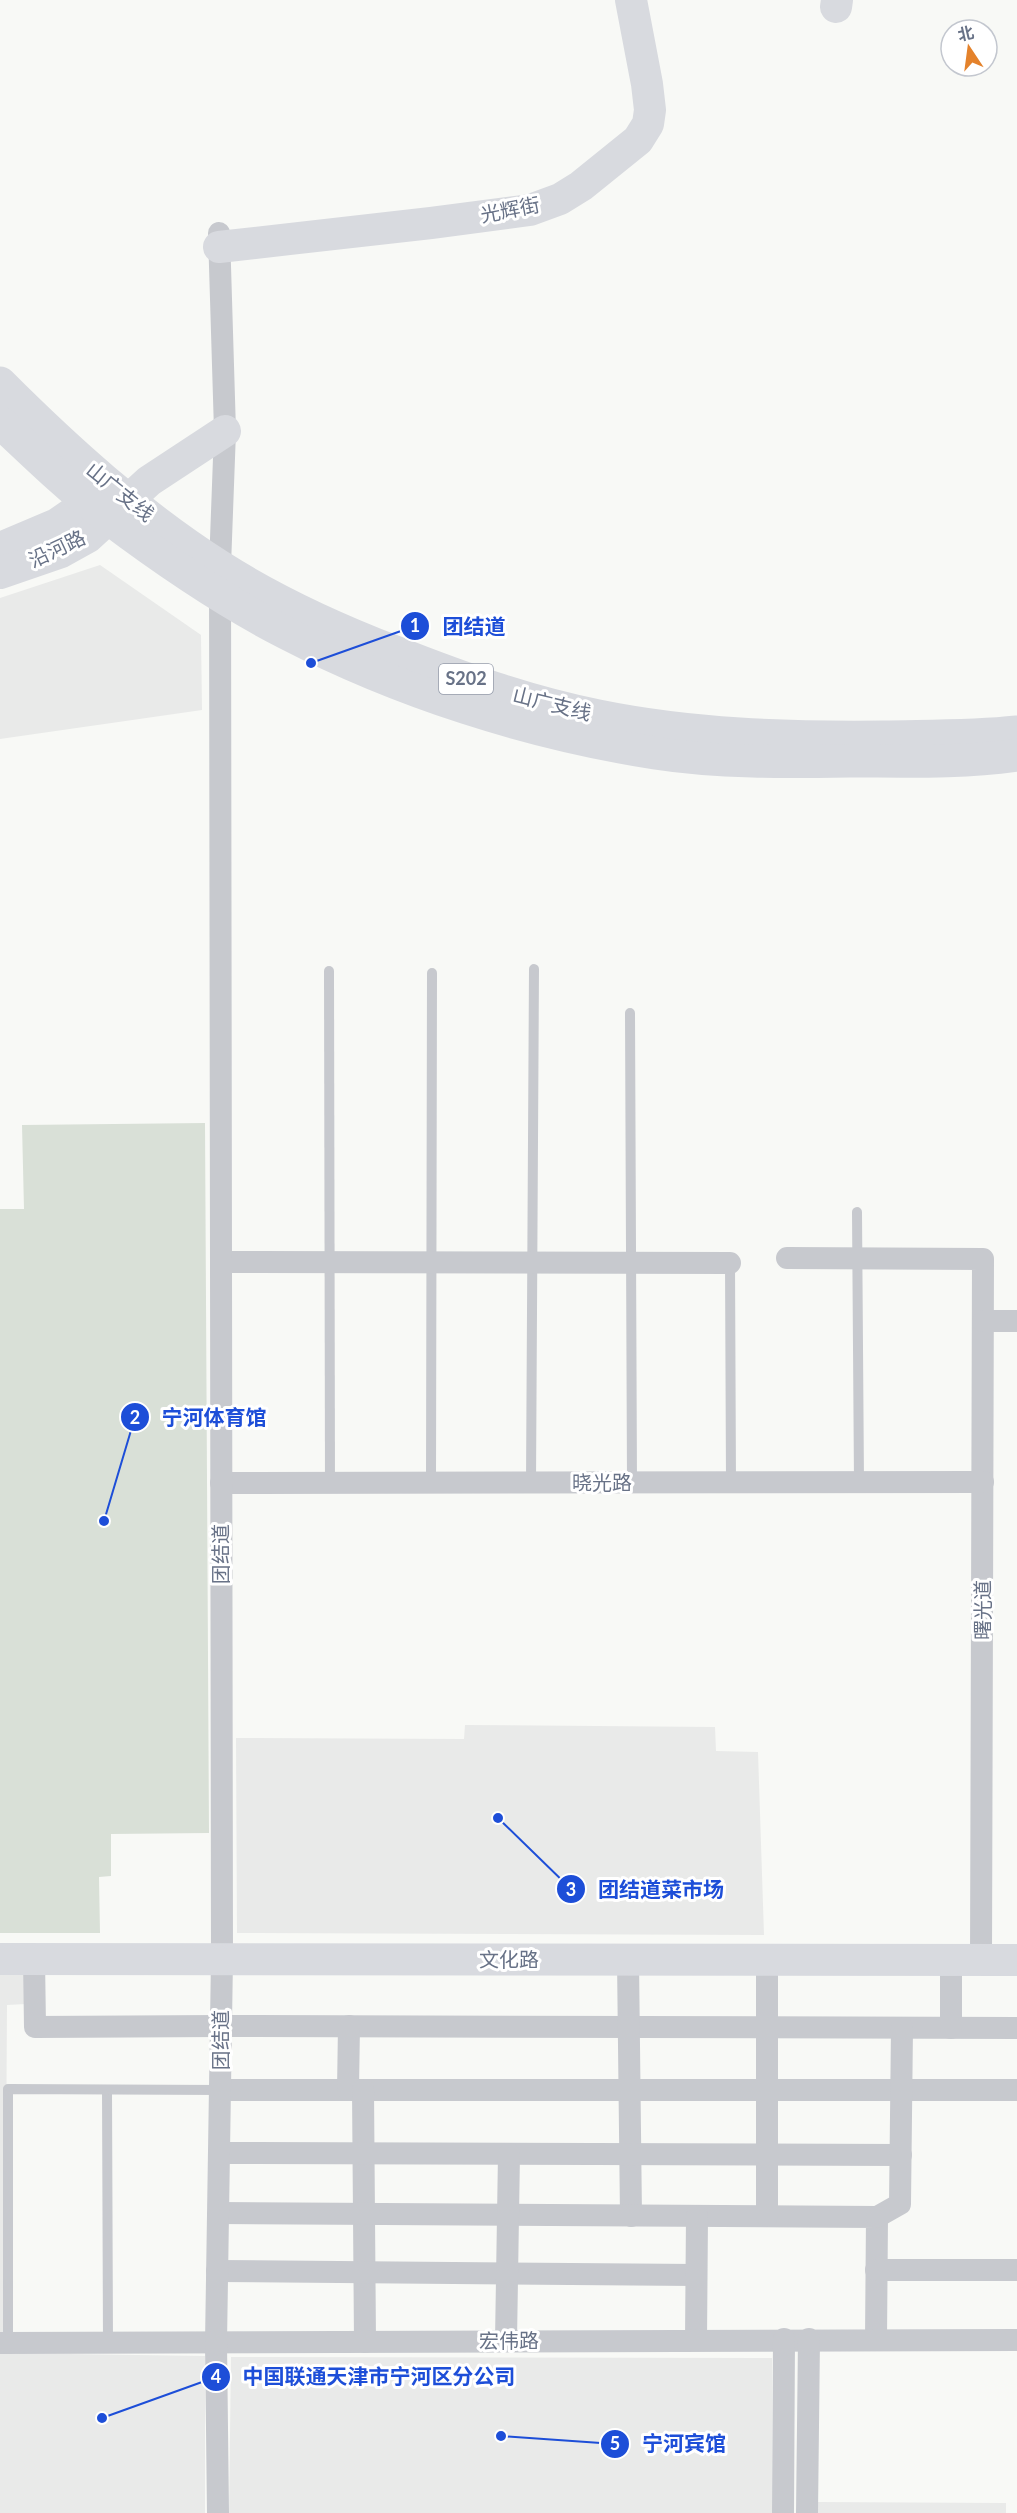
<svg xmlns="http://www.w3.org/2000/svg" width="1017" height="2513" viewBox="0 0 1017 2513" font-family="Lato,'Noto Sans SC',sans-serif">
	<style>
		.built { fill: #e9eae9 }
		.green { fill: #d9e0d7 }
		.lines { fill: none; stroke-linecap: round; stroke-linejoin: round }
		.lane { stroke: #c7c9ce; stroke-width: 10 }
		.street { stroke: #c7c9ce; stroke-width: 22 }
		.secondary { stroke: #d8dadf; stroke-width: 32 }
		.primary { stroke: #d8dadf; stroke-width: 33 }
		.labels { text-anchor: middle; stroke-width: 6; stroke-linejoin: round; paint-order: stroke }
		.shield { fill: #fff; stroke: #959cab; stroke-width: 1.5 }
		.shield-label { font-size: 18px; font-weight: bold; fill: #687287 }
		.street-label { font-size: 20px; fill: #687287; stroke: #fff }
		.leader { fill: none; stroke: #1d4ed8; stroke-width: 2 }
		.callout-dot { fill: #1d4ed8; stroke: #fff; stroke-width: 2 }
		.mark-label { font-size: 18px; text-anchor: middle; font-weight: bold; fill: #fff }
		.callout-label { font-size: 21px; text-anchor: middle; font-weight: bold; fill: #1d4ed8; stroke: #fff; stroke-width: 6; stroke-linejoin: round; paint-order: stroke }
	</style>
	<rect width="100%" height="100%" fill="#f8f9f6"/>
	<g class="built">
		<path d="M100 565 201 635 202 710 0 739V598Z"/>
		<path d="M465 1725 715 1727 716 1751 758 1752 764 1935 237 1933 236 1738 464 1739Z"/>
		<path d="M0 1971H26V2004L7 2005 5 2332H0Z"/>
		<path d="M0 2353 205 2356V2513H0Z"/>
		<path d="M231 2357 772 2358V2513H229Z"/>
		<path d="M818 2502 1006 2503V2513H818Z"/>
	</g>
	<path class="green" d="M205 1123 209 1833 111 1834V1876L99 1877 100 1933H0V1209H24L22 1125Z"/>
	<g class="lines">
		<g class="lane">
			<path d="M329 971 330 1483"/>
			<path d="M630 1013 632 1482"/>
			<path d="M857 1212 859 1482"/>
			<path d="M730 1263 731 1482"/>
			<path d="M431 1483 432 973"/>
			<path d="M531 1483 534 969"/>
			<path d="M107 2090 108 2343"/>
			<path d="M8 2343V2089L221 2090"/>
		</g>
		<g class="street">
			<path d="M787 1258 983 1259 981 1960"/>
			<path d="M221 1262 730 1263"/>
			<path d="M983 1321H1017"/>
			<path d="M221 1483 983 1482"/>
			<path d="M34 1959 35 2027 221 2026 1017 2028"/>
			<path d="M628 1960 631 2216"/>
			<path d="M951 2028V1960"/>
			<path d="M221 2090H1017"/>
			<path d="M348 2090 349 2026"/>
			<path d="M363 2090 365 2342"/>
			<path d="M220 2153 901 2155"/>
			<path d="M219 2213 877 2217 876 2339"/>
			<path d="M767 2216V1960"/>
			<path d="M877 2217 900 2204 902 2028"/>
			<path d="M876 2270H1017"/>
			<path d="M217 2271 696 2275"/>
			<path d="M696 2340 697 2216"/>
			<path d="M506 2341 509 2154"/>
			<path d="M0 2343 1017 2340"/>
			<path d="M218 2513 216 2343 222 1959 220 566 225 431 219 233"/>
			<path d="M783 2513 784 2339"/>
			<path d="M807 2513 809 2339"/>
		</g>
		<g class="secondary">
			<path d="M836 7 837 0"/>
			<path d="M219 247 431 223 530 210 560 199 581 186 638 140 648 124 650 110 647 84 631 0"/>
			<path d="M0 548 57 524 109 488"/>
			<path d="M0 573 61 552 88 537 149 481 225 431"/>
			<path d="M0 1959 1017 1960"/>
		</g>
		<g class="primary">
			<path d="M0 383C68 451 138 514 219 566 274 601 335 629 395 652 461 678 528 702 598 716 691 735 788 738 883 737 927 736 972 737 1017 732"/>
			<path d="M0 422C35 455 70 489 108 518 161 558 227 603 286 633 400 692 528 733 655 753 719 763 786 762 850 761 905 761 962 763 1017 755"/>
		</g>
	</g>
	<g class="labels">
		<rect class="shield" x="439" y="664" width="54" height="30" rx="4.5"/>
		<g class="shield-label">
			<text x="466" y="685">S202</text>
		</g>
		<g class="street-label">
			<text transform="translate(510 210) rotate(-11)" y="7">光辉街</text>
			<text transform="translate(120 492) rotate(39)" y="7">山广支线</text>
			<text transform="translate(57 549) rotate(-25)" y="7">沿河路</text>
			<text transform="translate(552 704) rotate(14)" y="7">山广支线</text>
			<text x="602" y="1490">晓光路</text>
			<text transform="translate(221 1554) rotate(-90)" y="7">团结道</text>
			<text transform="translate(983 1610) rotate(-90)" y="7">曙光道</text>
			<text x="509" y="1967">文化路</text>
			<text transform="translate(221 2040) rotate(-90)" y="7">团结道</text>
			<text x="509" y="2348">宏伟路</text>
		</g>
	</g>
	<path class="leader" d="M311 663L415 626M104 1521L135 1417M498 1818L571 1889M102 2418L216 2377M501 2436L615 2444"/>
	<g class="callout-dot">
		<circle cx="311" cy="663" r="6"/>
		<circle cx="104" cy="1521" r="6"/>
		<circle cx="498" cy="1818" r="6"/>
		<circle cx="102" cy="2418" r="6"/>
		<circle cx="501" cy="2436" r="6"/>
		<circle cx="415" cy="626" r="15"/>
		<circle cx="135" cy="1417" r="15"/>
		<circle cx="571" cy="1889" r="15"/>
		<circle cx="216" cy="2377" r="15"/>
		<circle cx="615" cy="2444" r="15"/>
	</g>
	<g class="mark-label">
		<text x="415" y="632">1</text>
		<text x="135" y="1424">2</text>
		<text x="571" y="1896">3</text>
		<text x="216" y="2383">4</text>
		<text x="615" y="2450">5</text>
	</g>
	<g class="callout-label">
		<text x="474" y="634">团结道</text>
		<text x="214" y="1425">宁河体育馆</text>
		<text x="661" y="1897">团结道菜市场</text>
		<text x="379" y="2384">中国联通天津市宁河区分公司</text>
		<text x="684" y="2451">宁河宾馆</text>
	</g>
	<g transform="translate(969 48) rotate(347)"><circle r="28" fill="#ffffff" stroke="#c3c7cf" stroke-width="1.5"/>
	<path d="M0-4.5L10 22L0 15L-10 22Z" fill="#e4822b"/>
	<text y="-9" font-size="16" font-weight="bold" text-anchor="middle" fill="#687287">北</text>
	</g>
</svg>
